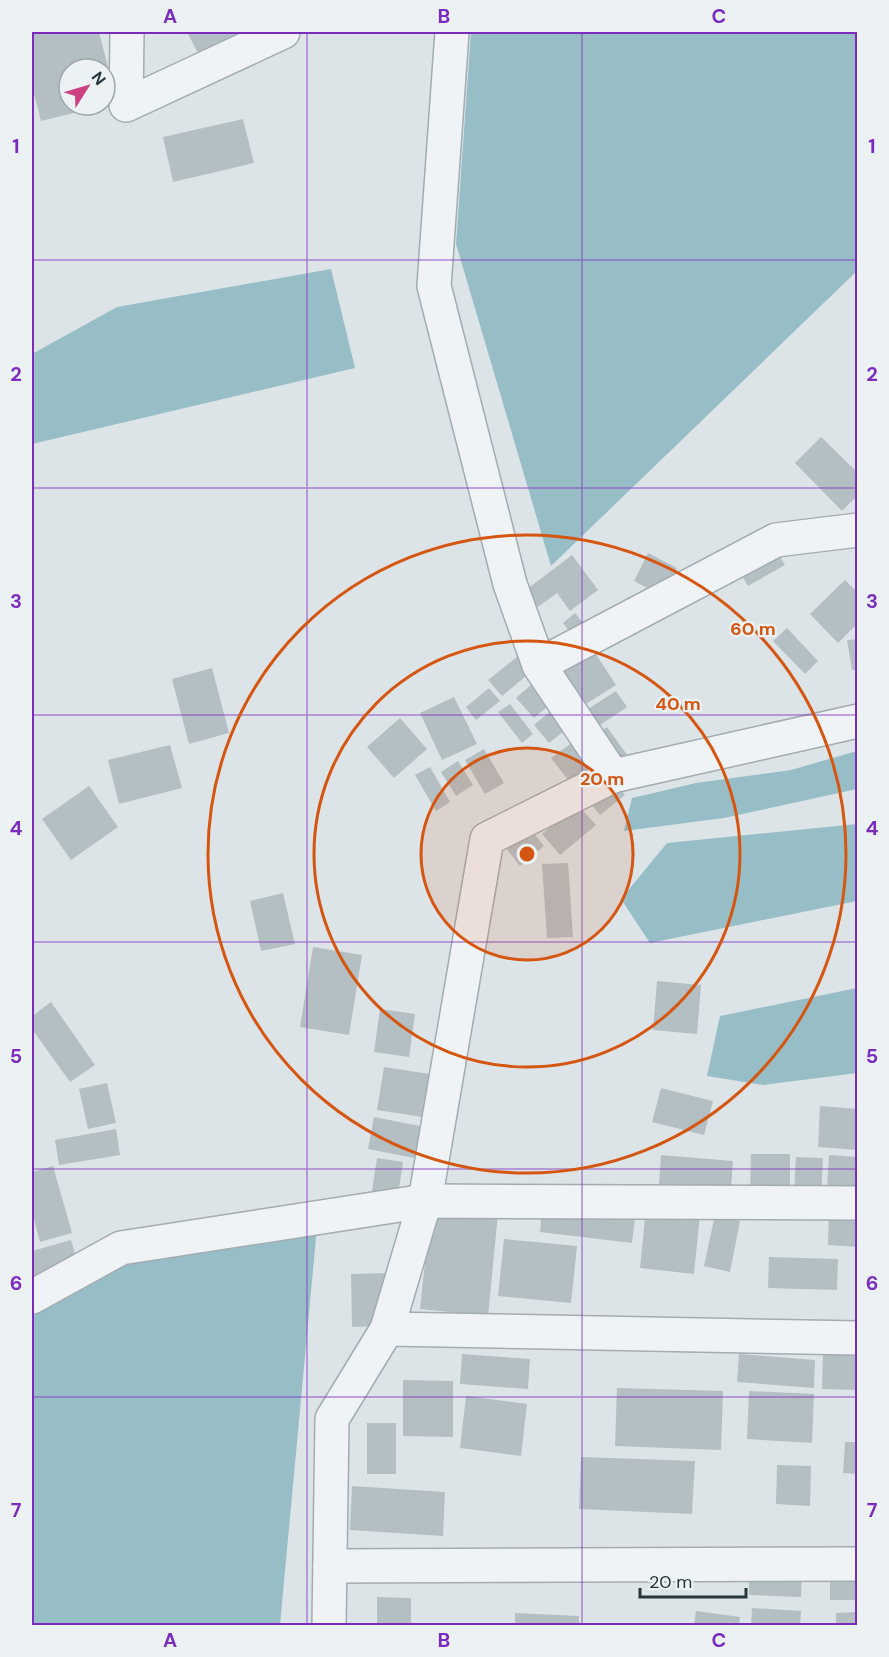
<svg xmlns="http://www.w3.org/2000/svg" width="889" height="1657" viewBox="0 0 889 1657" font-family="'DM Sans',sans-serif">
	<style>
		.water { fill: #97bec7 }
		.building { fill: #b4bfc3 }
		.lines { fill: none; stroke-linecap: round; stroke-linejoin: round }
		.minor-casing { stroke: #a2acb1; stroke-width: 36 }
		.minor { stroke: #eff3f5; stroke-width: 33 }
		.grid { fill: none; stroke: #7b2cbf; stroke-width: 1.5; stroke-opacity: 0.55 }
		.ring { fill: none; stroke: #d55611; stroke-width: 3 }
		.centre { fill: #d55611; stroke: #ecf2f4; stroke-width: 3 }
		.ring-label { font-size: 18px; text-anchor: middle; font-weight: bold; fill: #d55611; stroke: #ecf2f4; stroke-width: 4.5; stroke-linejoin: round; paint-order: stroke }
		.neatline { fill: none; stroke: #7b2cbf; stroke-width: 2 }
		.grid-label { font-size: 20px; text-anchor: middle; font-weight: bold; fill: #7b2cbf }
	</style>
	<rect width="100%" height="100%" fill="#dde4e7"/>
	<g class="water">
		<path d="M471 32H857V271L551 566 456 244Z"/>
		<path d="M331 269 355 368 32 444V354L117 307Z"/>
		<path d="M857 751V789L724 818 624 831 632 798 696 783 791 770Z"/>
		<path d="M857 824V901L650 943 621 899 667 843Z"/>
		<path d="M857 988V1073L763 1085 707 1076 720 1016Z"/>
		<path d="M317 1227 280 1625 32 1626V1301L193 1240Z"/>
	</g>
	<g class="building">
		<path d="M32 32H99L117 102 105 105V69H69V105L102 106 41 121 32 86Z"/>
		<path d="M187 32H238L240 36 200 57Z"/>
		<path d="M243 119 254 163 173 182 163 137Z"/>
		<path d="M821 437 858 473V495L842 511 795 463Z"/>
		<path d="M773 545 785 565 748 586 736 565Z"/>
		<path d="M648 553 677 568 662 596 634 581Z"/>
		<path d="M572 555 598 590 570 611 557 593 538 607 526 590Z"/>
		<path d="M845 580 858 593V623L838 643 810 614Z"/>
		<path d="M575 613 589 631 576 641 563 623Z"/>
		<path d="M787 628 818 661 805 674 773 641Z"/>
		<path d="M858 639V670H852L847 640Z"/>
		<path d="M590 645 616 685 575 711 549 671Z"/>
		<path d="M523 652 536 668 502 696 488 680Z"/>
		<path d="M212 668 229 733 189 744 172 679Z"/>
		<path d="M539 678 558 698 534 718 516 698Z"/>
		<path d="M489 688 500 701 476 720 466 707Z"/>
		<path d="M616 691 627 707 588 733 577 716Z"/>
		<path d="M454 697 477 744 442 760 420 713Z"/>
		<path d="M510 704 533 734 522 743 498 712Z"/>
		<path d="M553 709 568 728 549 743 534 725Z"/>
		<path d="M400 718 427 749 394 778 367 747Z"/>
		<path d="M607 727 628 756 613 768 591 739Z"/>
		<path d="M574 741 596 768 573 786 551 758Z"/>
		<path d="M170 745 182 788 119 804 108 760Z"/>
		<path d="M484 749 504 783 485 794 465 760Z"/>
		<path d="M458 761 473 785 456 796 441 772Z"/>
		<path d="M430 767 450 802 436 811 415 775Z"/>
		<path d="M612 778 625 795 600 815 587 799Z"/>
		<path d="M89 786 118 827 71 860 42 819Z"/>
		<path d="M577 804 596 825 560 855 542 834Z"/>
		<path d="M526 823 544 846 520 866 501 842Z"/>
		<path d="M568 863 573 937 547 938 542 864Z"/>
		<path d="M283 893 295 944 261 951 250 901Z"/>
		<path d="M313 947 362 955 349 1035 300 1027Z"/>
		<path d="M657 981 701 985 697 1034 653 1030Z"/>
		<path d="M51 1002 95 1065 70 1082 32 1029V1016Z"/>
		<path d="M380 1009 415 1014 409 1057 374 1052Z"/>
		<path d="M384 1067 436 1075 429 1118 377 1110Z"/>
		<path d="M107 1083 116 1123 88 1129 79 1089Z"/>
		<path d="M661 1088 713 1101 704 1135 652 1122Z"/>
		<path d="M820 1106 858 1109V1150L818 1147Z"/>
		<path d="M374 1117 425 1127 419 1159 368 1149Z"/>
		<path d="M116 1129 120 1155 59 1165 55 1140Z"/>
		<path d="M751 1154H790V1194H750Z"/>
		<path d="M661 1155 733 1161 731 1189 659 1184Z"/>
		<path d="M829 1155 858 1157 857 1190 827 1189Z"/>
		<path d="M796 1157 823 1158 821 1194 794 1193Z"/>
		<path d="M377 1158 403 1162 397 1202 371 1198Z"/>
		<path d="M53 1166 72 1233 40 1242 32 1212V1172Z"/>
		<path d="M543 1198 636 1208 632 1243 540 1232Z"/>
		<path d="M431 1207 498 1214 488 1316 420 1309Z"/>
		<path d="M829 1207 858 1208V1247L828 1245Z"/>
		<path d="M646 1208 700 1214 694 1274 640 1268Z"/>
		<path d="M715 1215 740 1221 730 1272 704 1266Z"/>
		<path d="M504 1239 577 1246 571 1303 498 1296Z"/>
		<path d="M71 1240 78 1264 32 1278V1251Z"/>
		<path d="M769 1257 838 1259 837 1290 768 1288Z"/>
		<path d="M386 1273 387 1326 352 1327 351 1274Z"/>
		<path d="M823 1351 858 1353V1390L822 1389Z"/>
		<path d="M462 1354 530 1359 528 1389 460 1384Z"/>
		<path d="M739 1354 815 1360 814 1388 737 1382Z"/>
		<path d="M403 1380 453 1381V1437L403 1436Z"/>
		<path d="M617 1388 723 1391 721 1450 615 1446Z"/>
		<path d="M749 1391 814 1394 812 1443 747 1439Z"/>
		<path d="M466 1396 527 1404 521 1456 460 1448Z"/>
		<rect x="367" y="1423" width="29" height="51"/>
		<path d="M845 1442H858V1474L843 1473Z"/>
		<path d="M581 1457 695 1461 692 1514 579 1509Z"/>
		<path d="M777 1465 811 1466 810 1506 776 1504Z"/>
		<path d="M352 1486 445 1492 443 1536 350 1530Z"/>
		<path d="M858 1568V1600H830V1569Z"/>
		<path d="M749 1573 802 1574 801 1597 749 1595Z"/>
		<path d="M377 1597 411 1598V1623H377Z"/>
		<path d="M752 1608 801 1611 800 1626H751Z"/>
		<path d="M696 1611 740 1617 739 1626H694Z"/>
		<path d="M858 1612V1626H836V1613Z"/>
		<path d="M515 1613 579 1616V1626H515Z"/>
	</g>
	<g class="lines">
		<g class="minor-casing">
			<g id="minor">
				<path d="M127 32 126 105 283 32"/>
				<path d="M452 32 434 286 510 584 539 665 613 776 858 721"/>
				<path d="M539 665 776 540 858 530"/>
				<path d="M32 1297 121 1248 425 1201 858 1203"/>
				<path d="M387 1329 858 1338"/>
				<path d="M330 1566 858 1564"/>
				<path d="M329 1626 332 1419 387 1329 425 1201 487 839 613 776"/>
			</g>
		</g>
		<use href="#minor" class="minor"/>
	</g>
	<path class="grid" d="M307 32V1626M582 32V1626M32 260H858M32 488H858M32 715H858M32 942H858M32 1169H858M32 1397H858"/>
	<circle cx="527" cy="854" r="106" fill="#d55611" fill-opacity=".12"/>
	<g class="ring">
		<circle cx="527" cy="854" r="106"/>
		<circle cx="527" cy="854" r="213"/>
		<circle cx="527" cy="854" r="319"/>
	</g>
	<circle cx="527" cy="854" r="9" class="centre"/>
	<g class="ring-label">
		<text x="753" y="635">60 m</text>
		<text x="678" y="710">40 m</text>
		<text x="602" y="785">20 m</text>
	</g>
	<rect width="889" height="1657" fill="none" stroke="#ecf2f4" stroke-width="66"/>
	<g transform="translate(87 87) rotate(53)"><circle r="28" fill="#ecf2f4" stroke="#9da7ab" stroke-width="1.5"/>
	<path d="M0-4.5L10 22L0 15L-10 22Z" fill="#cc4182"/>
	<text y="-9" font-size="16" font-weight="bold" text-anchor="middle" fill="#26363d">N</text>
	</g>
	<path d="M640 1588v9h106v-9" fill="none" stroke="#26363d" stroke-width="3"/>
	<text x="649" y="1588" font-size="18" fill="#26363d" stroke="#ecf2f4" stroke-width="4.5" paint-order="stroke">20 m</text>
	<rect x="33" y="33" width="823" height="1591" class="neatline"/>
	<g class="grid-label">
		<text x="170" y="23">A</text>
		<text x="444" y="23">B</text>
		<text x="719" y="23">C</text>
		<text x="16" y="153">1</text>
		<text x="872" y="153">1</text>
		<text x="16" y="381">2</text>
		<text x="872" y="381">2</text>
		<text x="16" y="608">3</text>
		<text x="872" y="608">3</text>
		<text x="16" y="835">4</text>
		<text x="872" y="835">4</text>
		<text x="16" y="1063">5</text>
		<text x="872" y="1063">5</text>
		<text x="16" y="1290">6</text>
		<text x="872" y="1290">6</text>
		<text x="16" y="1517">7</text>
		<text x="872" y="1517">7</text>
		<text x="170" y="1647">A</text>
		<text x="444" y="1647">B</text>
		<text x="719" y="1647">C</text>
	</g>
</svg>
